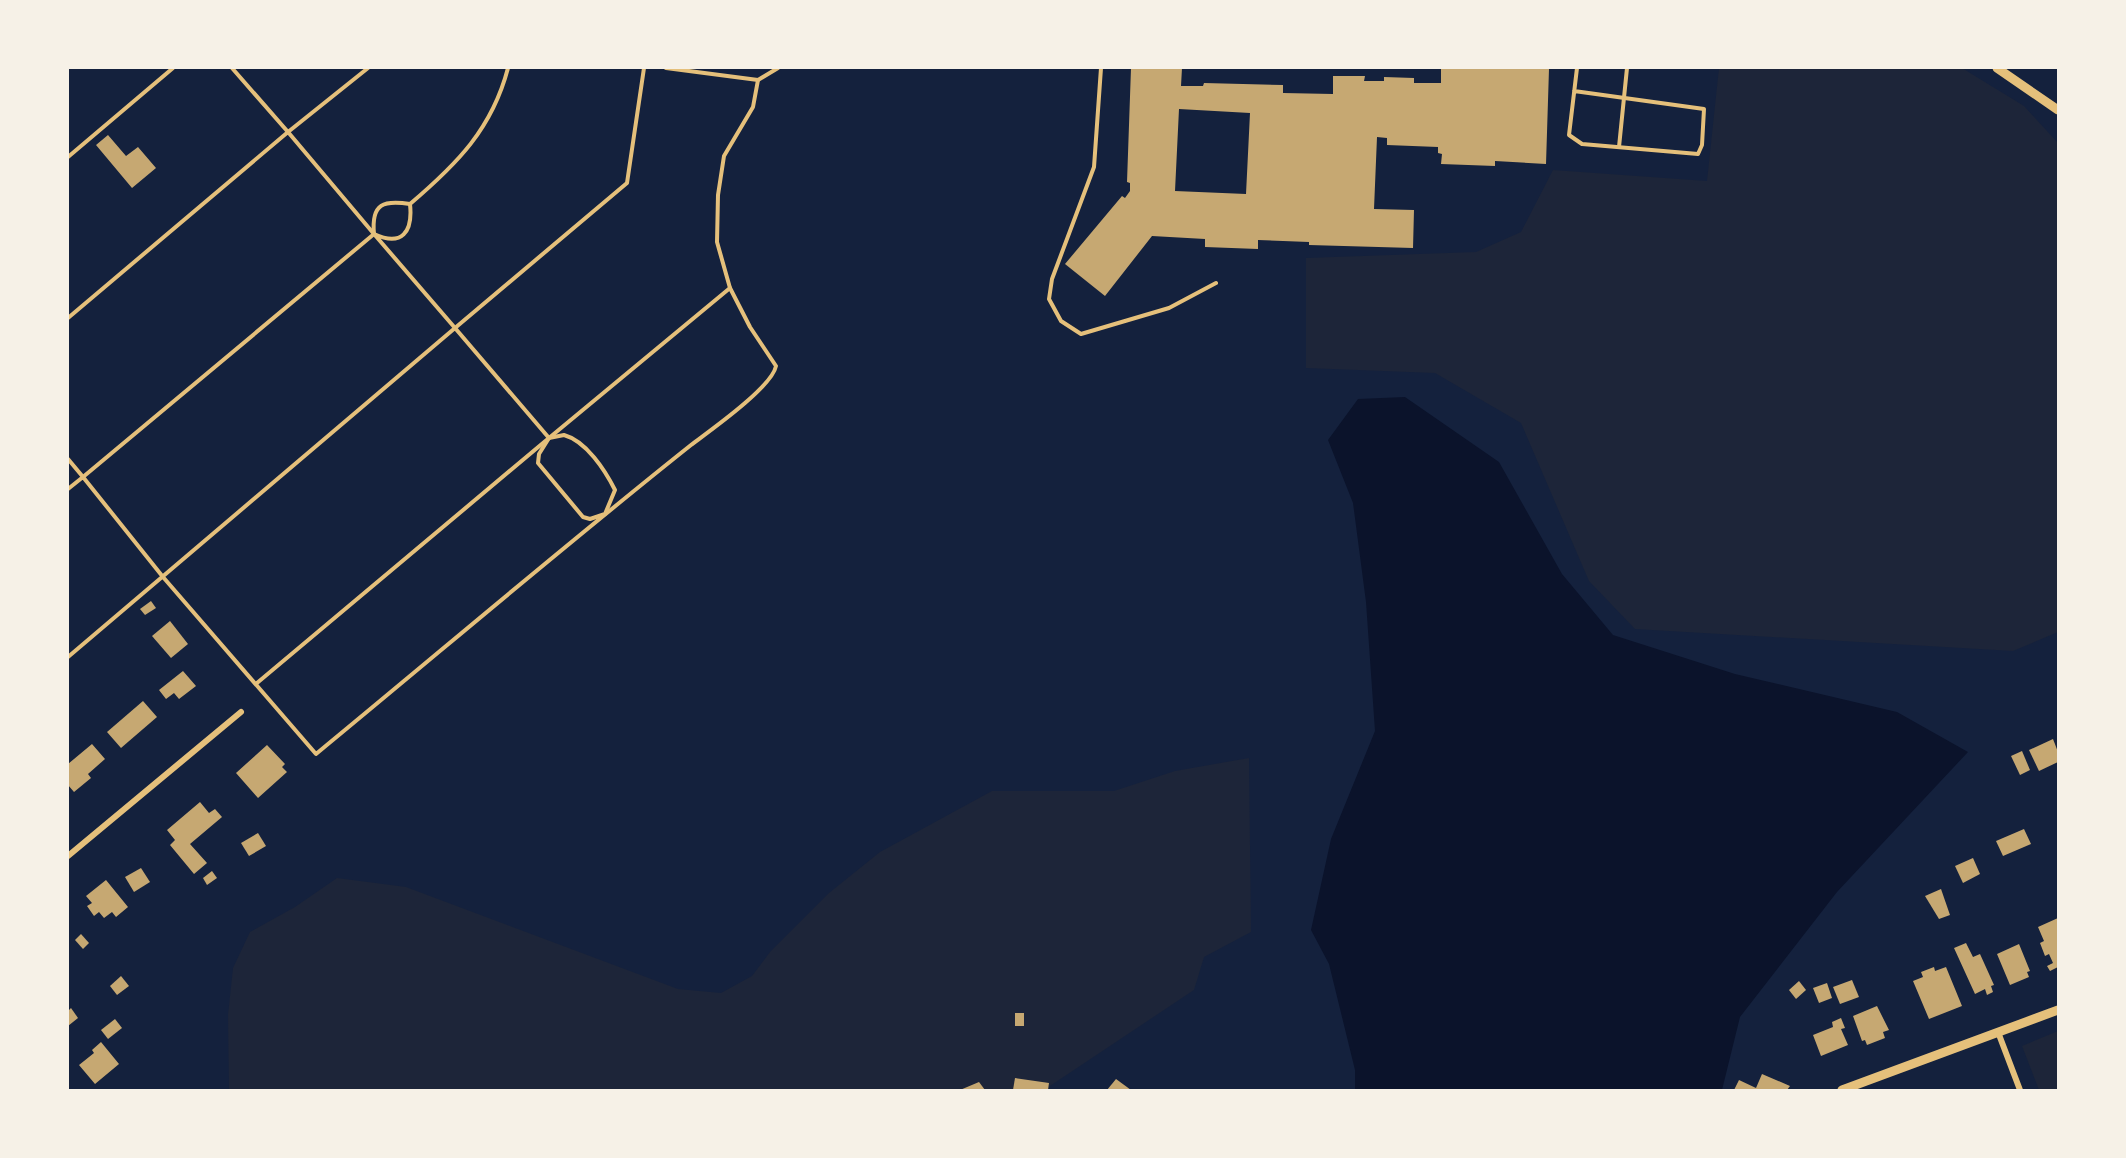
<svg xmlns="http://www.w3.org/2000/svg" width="2126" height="1158" viewBox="0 0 2126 1158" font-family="Ubuntu,sans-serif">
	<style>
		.green { fill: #1d2539 }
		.water { fill: #0b132b }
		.building { fill: #c6a872; fill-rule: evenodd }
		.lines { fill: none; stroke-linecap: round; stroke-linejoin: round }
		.service { stroke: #e5c07b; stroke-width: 4 }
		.minor { stroke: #e5c07b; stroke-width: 6 }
		.tertiary { stroke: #e5c07b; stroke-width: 9 }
	</style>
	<rect width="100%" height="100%" fill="#14213d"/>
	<g class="green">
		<path d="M1719 68H1962L2024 106 2058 143V632L2013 651 1635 629 1589 581 1521 423 1435 373 1306 368V258L1476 252 1521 232 1553 170 1707 181Z"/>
		<path d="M1249 758 1251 932 1204 957 1194 990 1044 1090H229L228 1015 233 968 250 932 295 907 337 878 406 887 678 989 721 993 752 976 770 952 829 893 880 852 992 791H1114L1175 771Z"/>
		<path d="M2058 1031V1090H2039L2022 1046Z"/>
	</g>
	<path class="water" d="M1405 397 1499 462 1562 574 1613 635 1735 674 1897 712 1968 752 1837 892 1740 1017 1722 1090H1355V1070L1329 964 1311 930 1331 839 1375 731 1366 602 1353 503 1328 440 1358 399Z"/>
	<g class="building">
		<path d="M1131 68H1182L1181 86H1203L1204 83 1283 85V93L1333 94V76H1365L1364 81H1384V77L1414 78V83H1441V69L1445 68 1549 69 1546 164 1495 161V166L1441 164 1442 154 1438 153V147L1387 145V138L1377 137 1374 209 1414 210 1413 248 1309 245V242L1258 240V249L1205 247V239L1152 236 1105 296 1065 264 1122 196 1125 198 1130 191V183L1127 182ZM1179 109 1250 113 1246 194 1175 191Z"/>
		<path d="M108 135 126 156 138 147 156 168 132 188 96 145Z"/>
		<path d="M151 601 156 608 145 615 140 609Z"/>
		<path d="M170 621 188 644 171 658 152 636Z"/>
		<path d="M183 671 196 686 179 699 174 693 166 699 159 690Z"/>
		<path d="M143 701 157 717 121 748 107 732Z"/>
		<path d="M2053 739 2058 752V762L2039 771 2029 750Z"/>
		<path d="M92 744 105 759 88 774 91 778 74 792 68 785V764Z"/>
		<path d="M267 745 285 764 282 767 287 772 258 798 236 773Z"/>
		<path d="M2022 751 2030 770 2020 775 2011 756Z"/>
		<path d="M200 802 209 813 215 809 222 817 190 844 207 863 194 874 170 845 175 840 167 830Z"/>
		<path d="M2024 829 2031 844 2003 856 1996 841Z"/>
		<path d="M258 833 266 846 249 856 241 843Z"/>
		<path d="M1973 858 1980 874 1963 883 1955 866Z"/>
		<path d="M141 868 150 882 134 892 125 877Z"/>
		<path d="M212 871 217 878 207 885 203 878Z"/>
		<path d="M106 880 128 907 116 917 112 912 104 918 99 912 94 916 87 906 92 903 86 896Z"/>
		<path d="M1941 889 1950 915 1939 919 1925 896Z"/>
		<path d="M2058 918V967L2050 971 2047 966 2053 963 2049 954 2045 956 2040 943 2044 941 2038 927Z"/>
		<path d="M81 934 89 943 83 949 75 940Z"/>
		<path d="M1966 943 1973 957 1980 954 1994 985 1991 986 1993 992 1987 995 1985 989 1975 994 1954 948Z"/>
		<path d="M2019 944 2030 971 2027 972 2029 977 2010 985 1997 954Z"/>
		<path d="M1934 967 1935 971 1946 967 1962 1006 1929 1019 1913 981 1923 977 1921 972Z"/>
		<path d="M121 976 129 986 117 995 110 986Z"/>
		<path d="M1852 980 1859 997 1840 1004 1833 987Z"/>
		<path d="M1799 981 1806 990 1796 999 1789 990Z"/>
		<path d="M1827 983 1832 998 1819 1003 1813 988Z"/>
		<path d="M1877 1006 1889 1030 1883 1032 1885 1038 1867 1045 1865 1040 1862 1041 1853 1016Z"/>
		<path d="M71 1008 78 1018 68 1026V1011Z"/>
		<rect x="1015" y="1013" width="9" height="13"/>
		<path d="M1841 1018 1845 1028 1841 1029 1848 1045 1821 1056 1813 1035 1833 1027 1832 1022Z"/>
		<path d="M115 1019 122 1028 108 1039 101 1030Z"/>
		<path d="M101 1042 119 1064 95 1084 79 1065 94 1053 92 1050Z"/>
		<path d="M1762 1074 1790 1086 1787 1090H1734L1739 1080 1756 1088Z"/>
		<path d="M1015 1078 1049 1083 1048 1090H1013Z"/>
		<path d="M1116 1079 1131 1090H1107Z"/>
		<path d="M979 1082 985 1090H960Z"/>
	</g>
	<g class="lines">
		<g class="service">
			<path d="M232 68 288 132 368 68"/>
			<path d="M508 68C492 129 457 164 410 204 413 232 402 247 374 234L455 328 627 183 644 68"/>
			<path d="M666 68 758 80 753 107 724 156 718 195 717 242 730 288"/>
			<path d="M1101 68 1094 167 1052 279 1049 299 1061 321 1081 334 1169 308 1216 283"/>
			<path d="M758 80 778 68"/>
			<path d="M1574 91 1704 109 1702 145 1698 154 1582 144 1569 135 1577 68"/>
			<path d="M1619 147 1627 68"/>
			<path d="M68 157 173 68"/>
			<path d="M374 234C371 203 384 200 410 204"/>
			<path d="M68 318 288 132 374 234"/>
			<path d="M564 435C586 441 605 470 615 490L605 514 590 519 583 517 538 463 539 454 549 438Z"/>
			<path d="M68 459 83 477 374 234"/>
			<path d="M68 489 83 477 163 577 316 754C441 651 564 546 691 445 711 430 772 387 776 366L750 327 730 288 549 438 455 328 68 657"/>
			<path d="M257 683 549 438"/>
		</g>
		<g class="minor">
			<path d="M68 856 241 712"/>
			<path d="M1998 1032 2020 1090"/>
		</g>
		<g class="tertiary">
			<path d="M1997 68 2058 110"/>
			<path d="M1842 1090 2058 1010"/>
		</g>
	</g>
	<rect width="2126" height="1158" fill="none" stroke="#f6f1e7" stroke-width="138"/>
</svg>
